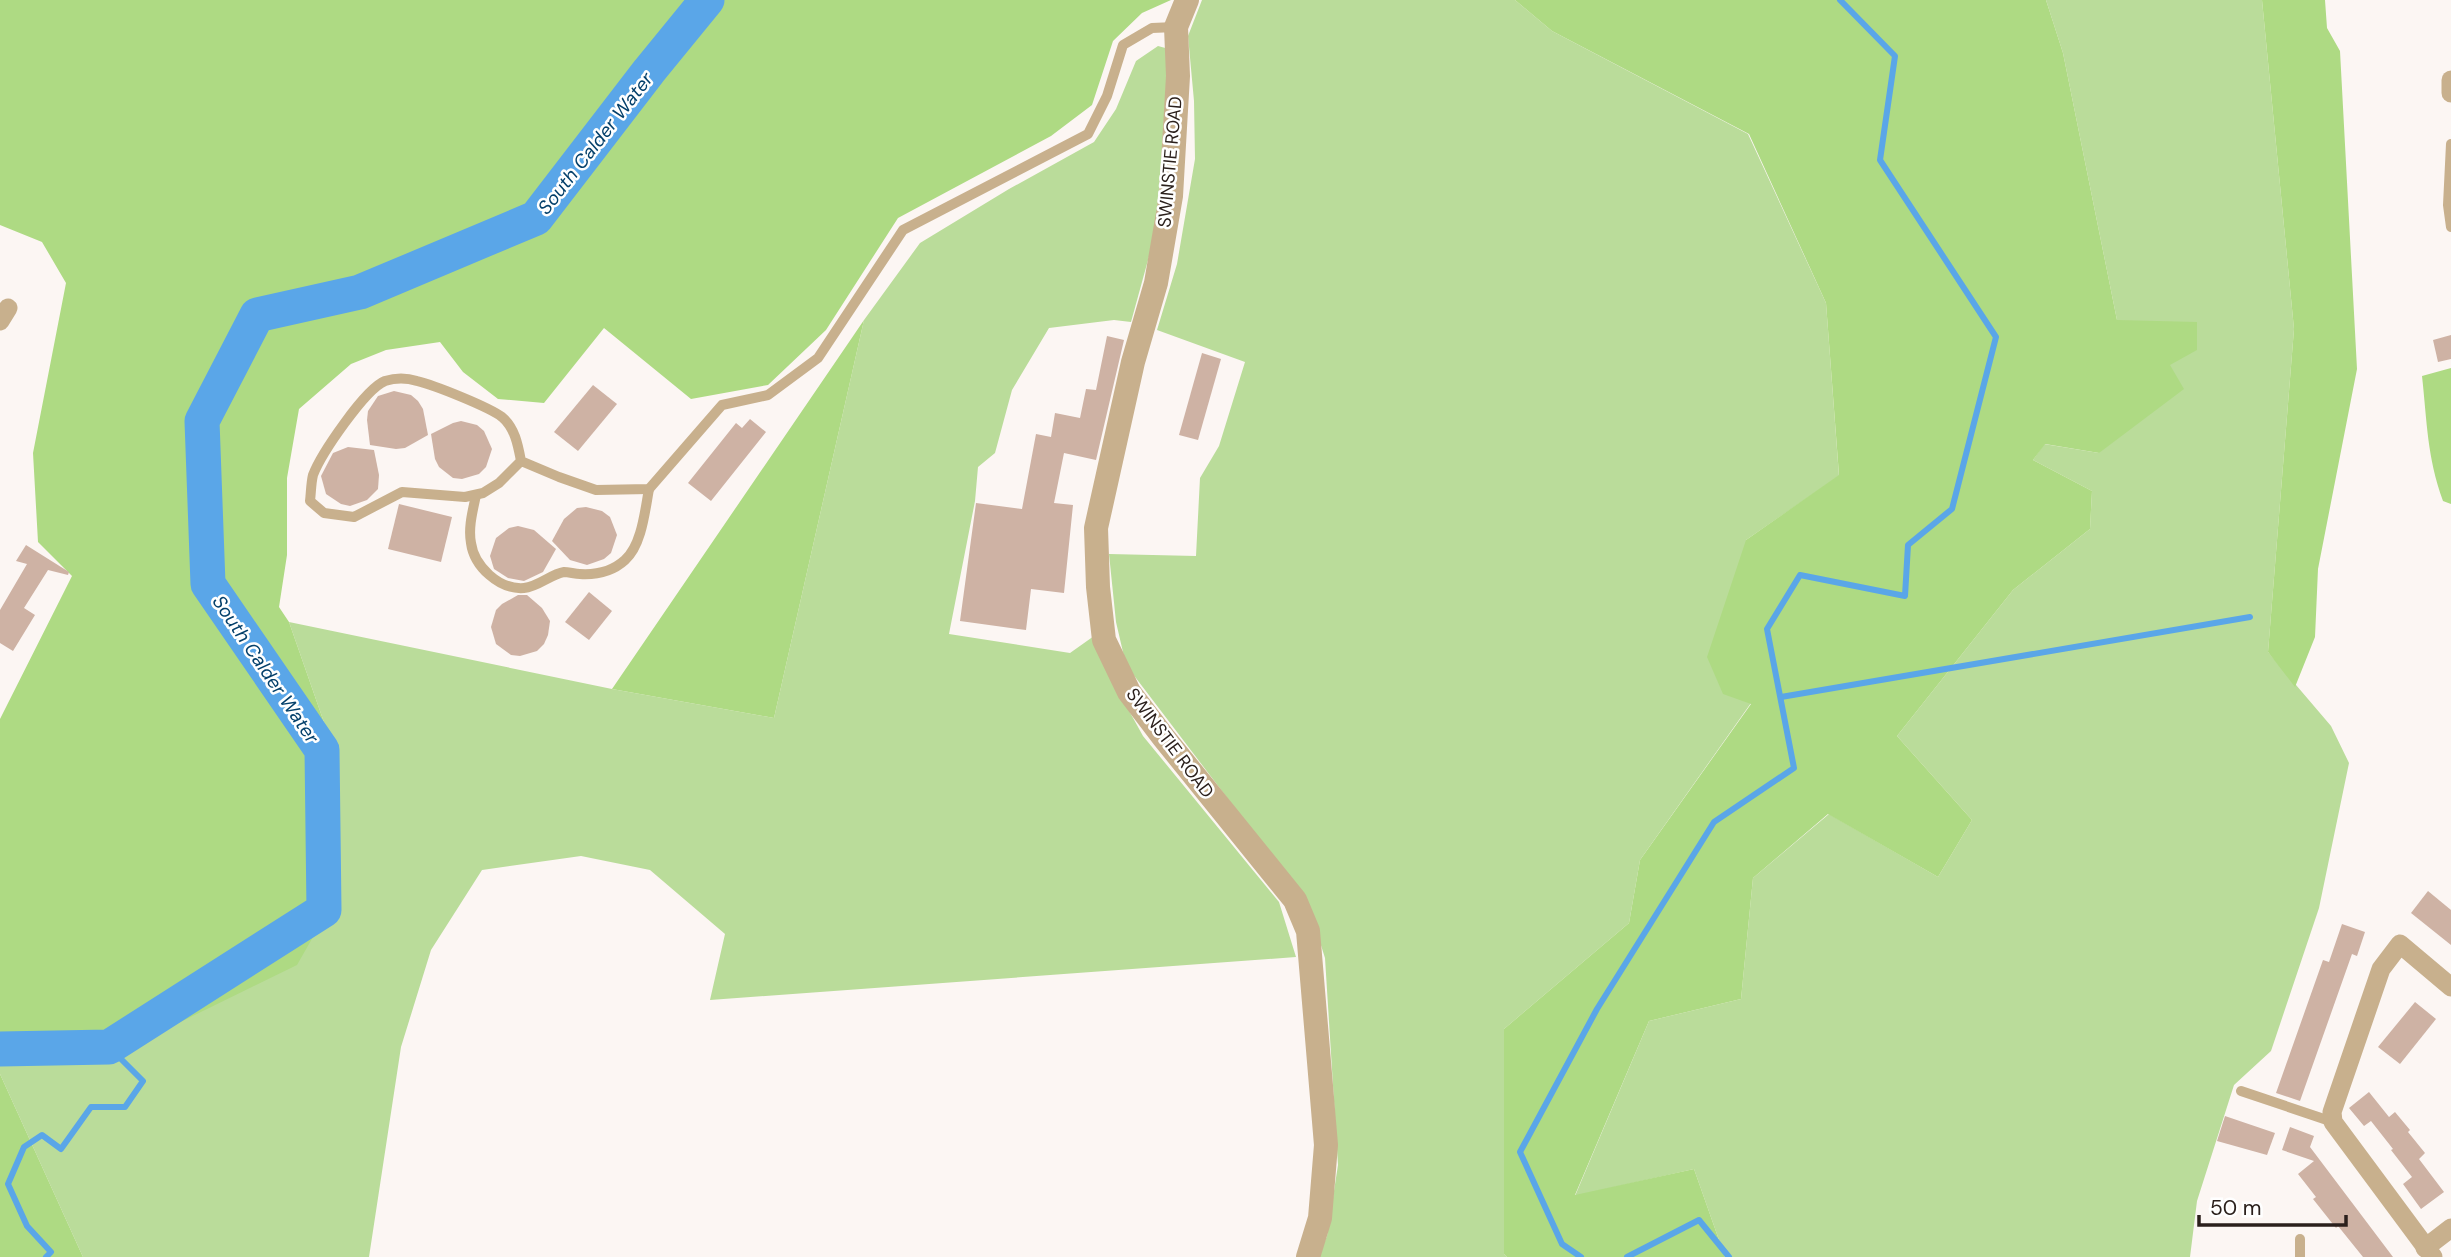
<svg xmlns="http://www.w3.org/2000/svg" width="2451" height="1257" viewBox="0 0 2451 1257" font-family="'DM Sans',sans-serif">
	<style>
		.green { fill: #badc9a }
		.forest { fill: #aeda83 }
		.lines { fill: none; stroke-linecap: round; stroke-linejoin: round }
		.stream { stroke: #5aa6e8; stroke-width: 6 }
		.river { stroke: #5aa6e8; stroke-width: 35 }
		.building { fill: #ceb2a4 }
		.service { stroke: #c8b08d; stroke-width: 10 }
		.minor { stroke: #c8b08d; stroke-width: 19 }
		.tertiary { stroke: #c8b08d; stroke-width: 24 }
		.labels { text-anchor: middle; stroke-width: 5; stroke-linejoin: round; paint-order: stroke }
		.street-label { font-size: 18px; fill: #2b201c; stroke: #fff }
		.water-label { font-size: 19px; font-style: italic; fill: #04406b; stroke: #fff }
	</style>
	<rect width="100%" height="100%" fill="#fcf6f3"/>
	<g class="green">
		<path d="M1202 0H1515L1552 31 1748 134 1826 303 1839 476 1746 540 1751 703 1640 860 1629 923 1504 1029V1254L1507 1257H1318L1327 1236 1338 1165 1325 958 1308 904 1126 665 1116 622 1109 554 1196 556 1200 478 1219 446 1245 362 1157 330 1177 264 1195 159 1194 101 1188 36Z"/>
		<path d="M2046 0H2262L2294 329 2268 652 2331 726 2349 763 2319 908 2271 1051 2234 1085 2197 1201 2190 1257H1725L1694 1169 1575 1196 1649 1021 1741 999 1753 878 1829 814 1938 877 1972 820 1897 736 2013 590 2090 529 2092 491 2033 460 2044 444 2099 453 2117 320 2063 53Z"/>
		<path d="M1158 46 1169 49 1156 231 1131 322 1114 320 1049 328 1012 390 995 453 978 467 975 501 949 634 1070 653 1094 636 1101 660 1143 736 1279 902 1296 957 710 1000 725 934 650 870 581 856 482 870 431 950 401 1047 369 1257H83L0 1074V1066L111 1056 337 883 334 751 289 622 612 689 774 718 864 320 920 243 1009 189 1094 142 1116 109 1136 61Z"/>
	</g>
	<g class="forest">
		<path d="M0 0H1171L1142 13 1113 41 1092 105 1051 136 898 218 826 330 768 385 691 399 604 328 544 403 498 399 463 372 440 342 386 350 351 364 299 409 287 478V555L279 607 289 622 334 751 337 883 325 916 297 965 111 1056 0 1066V719L72 576 38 542 33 453 66 283 42 242 0 225Z"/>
		<path d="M1515 0H2046L2063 53 2117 320 2197 322V350L2170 365 2184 389 2099 453 2045 444 2033 460 2092 491 2090 529 2013 590 1897 736 1972 820 1938 877 1828 814 1753 878 1741 999 1649 1021 1575 1195 1694 1169 1725 1257H1507L1504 1254V1029L1629 923 1640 860 1751 704 1723 694 1707 657 1746 540 1839 475 1826 303 1749 134 1552 31Z"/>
		<path d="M2262 0H2325L2327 28 2340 51 2357 369 2318 569 2315 637 2295 687 2268 652 2294 329Z"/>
		<path d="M864 320 774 718 612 689 847 345Z"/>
		<path d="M2451 368V504L2443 501C2427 457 2427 421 2422 376Z"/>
		<path d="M0 1074 83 1257H0Z"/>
	</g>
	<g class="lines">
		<g class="stream">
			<path d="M1781 697 2250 617"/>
			<path d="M46 1257 51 1252 27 1226 8 1184 24 1147 42 1135 61 1149 91 1107H125L143 1081 109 1047"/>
			<path d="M1581 1257 1562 1244 1520 1152 1597 1009 1714 822 1794 768 1767 629 1800 575 1905 596 1908 545 1952 509 1996 337 1880 160 1895 56 1840 0"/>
			<path d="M1627 1257 1699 1220 1729 1257"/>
		</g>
		<path class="river" d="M0 1049 109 1047 324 910 322 750 208 584 202 421 257 315 360 292 536 218 649 71 707 0"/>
	</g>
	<g class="building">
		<path d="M2451 335V359L2438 362 2433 340Z"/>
		<path d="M1107 336 1124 340 1096 460 1064 453 1054 503 1073 505 1064 593 1031 589 1026 630 960 621 976 503 1022 509 1036 434 1051 437 1055 413 1080 418 1086 389 1096 390Z"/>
		<path d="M1202 353 1221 359 1198 440 1179 435Z"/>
		<path d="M593 385 617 404 578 451 554 432Z"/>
		<path d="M394 391 411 395 418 401 423 409 428 435 405 448 396 449 370 445 367 420 368 411 378 396Z"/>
		<path d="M750 419 766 432 711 501 688 483 736 423 742 428Z"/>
		<path d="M461 421 477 425 484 431 492 449 486 467 479 474 462 479 453 478 439 467 435 459 431 434 453 423Z"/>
		<path d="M348 447 374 450 379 475 378 489 367 500 350 506 341 504 326 494 321 476 333 453Z"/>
		<path d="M399 504 452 517 441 562 388 549Z"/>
		<path d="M586 507 602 511 610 517 617 535 611 553 604 559 587 565 570 560 552 541 564 519 577 508Z"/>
		<path d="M518 526 534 530 556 549 543 572 524 581 508 578 494 569 490 556 496 538 509 528Z"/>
		<path d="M26 545 69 572 68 575 48 570 24 608 35 615 13 651 0 643V610L27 564 16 561Z"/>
		<path d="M589 592 612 611 589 640 565 622Z"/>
		<path d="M518 595H527L542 608 550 621 548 635 544 644 537 651 520 656 511 655 496 644 491 627 496 610 502 604Z"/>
		<path d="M2428 891 2451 910V945L2411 913Z"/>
		<path d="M2342 924 2365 932 2357 956 2352 954 2300 1101 2276 1093 2323 960 2329 962Z"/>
		<path d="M2415 1002 2436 1019 2400 1064 2378 1047Z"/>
		<path d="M2369 1092 2389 1117 2395 1112 2410 1130 2408 1132 2425 1153 2419 1159 2444 1192 2421 1209 2403 1184 2412 1177 2391 1150 2393 1149 2371 1121 2364 1126 2349 1108Z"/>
		<path d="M2225 1116 2275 1133 2267 1155 2217 1141Z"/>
		<path d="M2290 1127 2314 1136 2310 1147 2393 1257H2363L2338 1226 2336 1228 2313 1199 2316 1197 2298 1174 2314 1161 2282 1150Z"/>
	</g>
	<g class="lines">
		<g class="service">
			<path d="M2451 144 2448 205 2451 227"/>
			<path d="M521 461 499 483 483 493 465 497 402 492 354 517 324 513 310 501C311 493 311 483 313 475 321 454 365 389 385 381 395 378 407 378 417 381 434 385 489 407 502 417 515 428 518 445 521 461L559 477 596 490 649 489 722 405 768 395 818 358 903 230 1088 134 1107 96 1123 45 1152 28 1175 27"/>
			<path d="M476 495C473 510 468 527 471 543 474 566 499 590 524 588 538 587 551 574 564 572 569 572 575 574 580 574 597 575 613 571 625 560 642 545 645 510 649 489"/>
			<path d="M2241 1091 2333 1122"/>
			<path d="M2300 1239V1257"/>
		</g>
		<g class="minor">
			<path d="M2451 80V93"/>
			<path d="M0 321 8 308"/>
			<path d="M2425 1248 2451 1228"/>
			<path d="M2433 1257 2333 1122 2332 1112 2381 969 2400 944 2451 987"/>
		</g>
		<path class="tertiary" d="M1187 0 1176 27 1178 76 1171 196 1156 283 1133 362 1096 528 1098 587 1104 640 1129 692 1164 738 1295 900 1308 931 1326 1145 1320 1218 1308 1257"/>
	</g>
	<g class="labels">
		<g class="street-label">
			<text transform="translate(1170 162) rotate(-85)" y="6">SWINSTIE ROAD</text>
			<text transform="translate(1170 743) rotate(53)" y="6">SWINSTIE ROAD</text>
		</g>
		<g class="water-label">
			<text transform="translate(595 143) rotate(-52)" y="7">South Calder Water</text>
			<text transform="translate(266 669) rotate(56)" y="7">South Calder Water</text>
		</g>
	</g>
	<path d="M2199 1215v10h147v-10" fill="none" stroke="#2b201c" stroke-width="3.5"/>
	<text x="2210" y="1215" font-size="21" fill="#2b201c" stroke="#ffffff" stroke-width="5" paint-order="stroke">50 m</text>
</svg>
